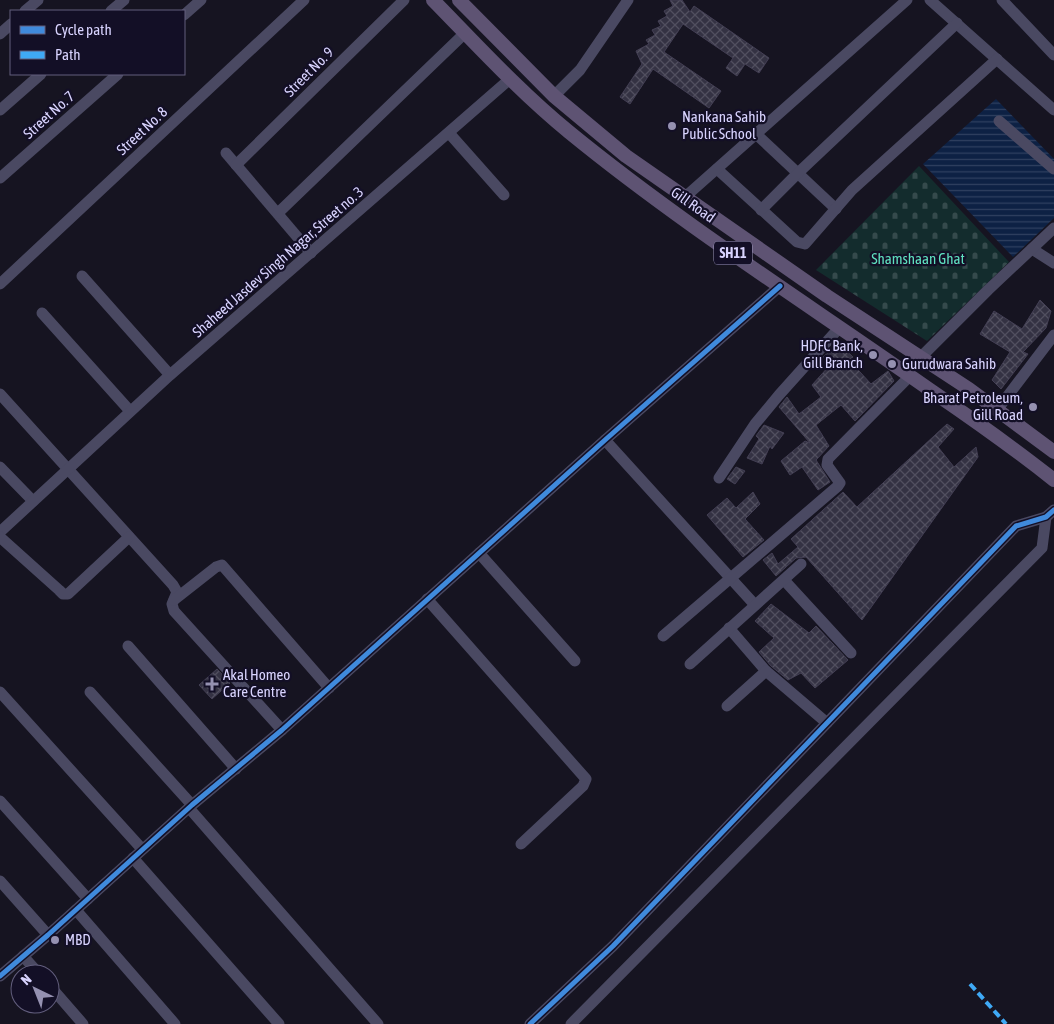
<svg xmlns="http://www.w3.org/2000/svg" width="1054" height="1024" viewBox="0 0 1054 1024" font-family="'Asap Condensed',sans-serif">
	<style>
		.cemetery { fill: url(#cemetery-stones) }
		.water { fill: url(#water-rules) }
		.building { fill: url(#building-cross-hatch); stroke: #433f54 }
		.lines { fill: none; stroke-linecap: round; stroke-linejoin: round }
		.minor { stroke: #4a4962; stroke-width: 11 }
		.major { stroke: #5e5373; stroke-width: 14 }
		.quiet { stroke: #3fa9f5; stroke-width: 4; stroke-dasharray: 8 4; stroke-linecap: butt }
		.cycleway-casing { stroke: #130f26; stroke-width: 8 }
		.cycleway { stroke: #408adc; stroke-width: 5 }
		.poi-dot { fill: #9591b1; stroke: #130f26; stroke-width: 2 }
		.labels { text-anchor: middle; stroke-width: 4.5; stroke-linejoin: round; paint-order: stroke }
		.shield { fill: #130f26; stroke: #9e99be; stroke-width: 1 }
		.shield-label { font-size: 14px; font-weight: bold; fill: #d9d4ff }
		.street-label { font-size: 15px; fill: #d9d4ff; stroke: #130f26 }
		.poi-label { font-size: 15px; fill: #d9d4ff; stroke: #130f26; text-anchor: start }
		.park-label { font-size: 15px; fill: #5fe0c0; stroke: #130f26 }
	</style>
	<defs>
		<pattern id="cemetery-stones" width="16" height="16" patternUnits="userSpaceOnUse" patternTransform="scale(1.25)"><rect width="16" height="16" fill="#132c2d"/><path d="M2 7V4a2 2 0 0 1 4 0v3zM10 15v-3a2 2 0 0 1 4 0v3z" fill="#354a4c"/></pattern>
		<pattern id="water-rules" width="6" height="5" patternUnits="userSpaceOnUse" patternTransform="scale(1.25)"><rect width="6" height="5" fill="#0d2144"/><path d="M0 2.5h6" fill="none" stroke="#304060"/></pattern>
		<pattern id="building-cross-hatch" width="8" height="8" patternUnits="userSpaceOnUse" patternTransform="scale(1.25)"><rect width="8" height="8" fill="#343243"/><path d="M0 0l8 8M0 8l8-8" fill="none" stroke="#514f5f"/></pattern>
	</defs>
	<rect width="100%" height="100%" fill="#161421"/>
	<path class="cemetery" d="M919 166 1009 262 927 341 816 270Z"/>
	<path class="water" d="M996 99 1054 159V218L1013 257 923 164Z"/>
	<g class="building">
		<path d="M670 0H682L690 12 694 6 769 58 759 73 745 64 737 76 726 68 733 58 683 24 664 52 721 91 709 108 653 69 630 104 620 97 642 64 636 51 649 44 646 40 655 35 652 30 661 26 658 21 667 16 664 11 673 6Z"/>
		<path d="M1040 300 1051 311 1046 328 1023 352 1028 354 1001 389 992 380 1010 352 980 334 994 311 1022 329Z"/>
		<path d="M839 344 853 357 849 360 871 384 888 371 894 381 855 421 841 405 816 425 829 446 816 460 830 482 818 490 802 467 790 475 781 461 805 441 810 443 779 407 787 397 799 414 821 397 812 385 830 365 823 357Z"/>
		<path d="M947 424 954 429 938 447 954 467 976 447 978 457 862 620 806 557 796 558 776 576 763 560 772 553 778 564 798 547 791 539 843 492 857 507Z"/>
		<path d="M764 425 784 433 772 449 770 446 762 464 747 458 759 439 756 436Z"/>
		<path d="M736 467 745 471 735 484 727 479Z"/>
		<path d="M753 492 760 504 745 519 764 540 743 557 707 515 727 498 736 508Z"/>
		<path d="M771 604 809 633 816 626 848 660 815 688 801 673 788 680 771 666 759 652 774 638 755 621Z"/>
		<path d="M217 669 230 683 212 699 199 685Z"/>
	</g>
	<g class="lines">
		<g class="minor">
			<path d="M930 0 1054 110"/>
			<path d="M1002 0 1054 55"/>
			<path d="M25 11 38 0"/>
			<path d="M111 11 124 0"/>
			<path d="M184 15 201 0"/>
			<path d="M0 34 11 24"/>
			<path d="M554 96 580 70 628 0"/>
			<path d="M0 110 41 74"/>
			<path d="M999 121 1054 169"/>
			<path d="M449 133 504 195"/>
			<path d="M756 134 836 209"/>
			<path d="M226 153 311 253"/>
			<path d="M236 165 404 0"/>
			<path d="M717 169 797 242 805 244 852 190 997 59"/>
			<path d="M0 178 118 74"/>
			<path d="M685 197 907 0"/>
			<path d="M761 210 798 173 957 23"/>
			<path d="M278 213 465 33"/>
			<path d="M1032 249 1054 263"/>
			<path d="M82 276 170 375"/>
			<path d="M0 284 304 0"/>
			<path d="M42 313 130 411"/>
			<path d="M921 357 988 290 1054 228"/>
			<path d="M0 394 173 585 177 592 172 604 174 611 282 730"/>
			<path d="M997 410 1054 335"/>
			<path d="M605 440 755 605"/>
			<path d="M0 467 33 501"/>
			<path d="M719 478 755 424 779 395 840 327"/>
			<path d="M0 532 170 375 510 79"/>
			<path d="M0 537 59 590 63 594H68L129 537"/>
			<path d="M479 553 575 661"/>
			<path d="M784 580 851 653"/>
			<path d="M427 599 586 779 583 786 521 844"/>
			<path d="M174 600 216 567 222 565 329 688"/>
			<path d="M729 628 766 671 827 723"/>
			<path d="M663 636 838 486 840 483 827 465 828 459 911 375"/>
			<path d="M128 646 236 769"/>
			<path d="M690 664 801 564"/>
			<path d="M0 692 142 849"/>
			<path d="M90 692 192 805"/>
			<path d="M727 706 766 671"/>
			<path d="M0 801 88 899"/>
			<path d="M189 808 378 1024"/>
			<path d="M133 858 279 1024"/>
			<path d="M0 881 48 935"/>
			<path d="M76 910 175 1024"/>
			<path d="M23 956 39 974"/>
			<path d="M0 976 48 935 192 805 282 730 605 440 780 286"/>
			<path d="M50 986 83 1024"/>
			<path d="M530 1024 613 946 1016 526 1046 517 1054 510"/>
			<path d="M571 1024 1042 548 1046 517"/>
		</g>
		<g class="major">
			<path d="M433 0C477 45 520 92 569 132 684 226 811 306 933 392 974 420 1015 449 1054 480"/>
			<path d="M459 0 554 96 626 156 827 296 969 389 1054 452"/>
		</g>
		<path class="quiet" d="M970 984 1006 1024"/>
		<g class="cycleway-casing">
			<g id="cycleway">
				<path d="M0 976 48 935 192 805 282 730 605 440 780 286"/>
				<path d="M530 1024 613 946 1016 526 1046 517 1054 510"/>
			</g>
		</g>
		<use href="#cycleway" class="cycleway"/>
	</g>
	<g class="poi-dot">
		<circle cx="672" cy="126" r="5"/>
		<circle cx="873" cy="355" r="5"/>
		<circle cx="892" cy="364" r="5"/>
		<circle cx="1033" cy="407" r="5"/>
		<path d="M209.5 676.5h5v5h5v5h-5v5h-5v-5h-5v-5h5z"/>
		<circle cx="55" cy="940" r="5"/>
	</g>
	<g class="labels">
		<rect class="shield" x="714" y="241.5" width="38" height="23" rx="4"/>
		<g class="shield-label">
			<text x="733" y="258">SH11</text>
		</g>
		<g class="street-label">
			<text transform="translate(309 72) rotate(-45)" y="5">Street No. 9</text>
			<text transform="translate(49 115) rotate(-42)" y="5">Street No. 7</text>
			<text transform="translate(142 131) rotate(-43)" y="5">Street No. 8</text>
			<text transform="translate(693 205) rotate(35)" y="5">Gill Road</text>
			<text transform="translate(278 262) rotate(-41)" y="5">Shaheed Jasdev Singh Nagar, Street no. 3</text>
		</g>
		<g class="poi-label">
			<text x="682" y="122">Nankana Sahib<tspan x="682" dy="17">Public School</tspan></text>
			<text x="863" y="351" text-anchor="end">HDFC Bank,<tspan x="863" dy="17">Gill Branch</tspan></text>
			<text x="902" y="369">Gurudwara Sahib</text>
			<text x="1023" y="403" text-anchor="end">Bharat Petroleum,<tspan x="1023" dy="17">Gill Road</tspan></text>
			<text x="223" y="680">Akal Homeo<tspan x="223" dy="17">Care Centre</tspan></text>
			<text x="65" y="945">MBD</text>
		</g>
		<g class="park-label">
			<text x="918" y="264">Shamshaan Ghat</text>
		</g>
	</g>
	<rect x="10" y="10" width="175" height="65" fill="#130f26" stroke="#625e7d"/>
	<rect x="20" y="26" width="25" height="8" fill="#408adc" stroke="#625e7d"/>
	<text x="55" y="35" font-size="15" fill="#d9d4ff">Cycle path</text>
	<rect x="20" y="51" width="25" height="8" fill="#3fa9f5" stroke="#625e7d"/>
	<text x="55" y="60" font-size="15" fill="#d9d4ff">Path</text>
	<g transform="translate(35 989) rotate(317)"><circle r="24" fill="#130f26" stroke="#625e7d"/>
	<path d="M0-4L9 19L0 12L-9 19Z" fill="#9591b1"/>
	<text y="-8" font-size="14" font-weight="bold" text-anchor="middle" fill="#d9d4ff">N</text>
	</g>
</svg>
